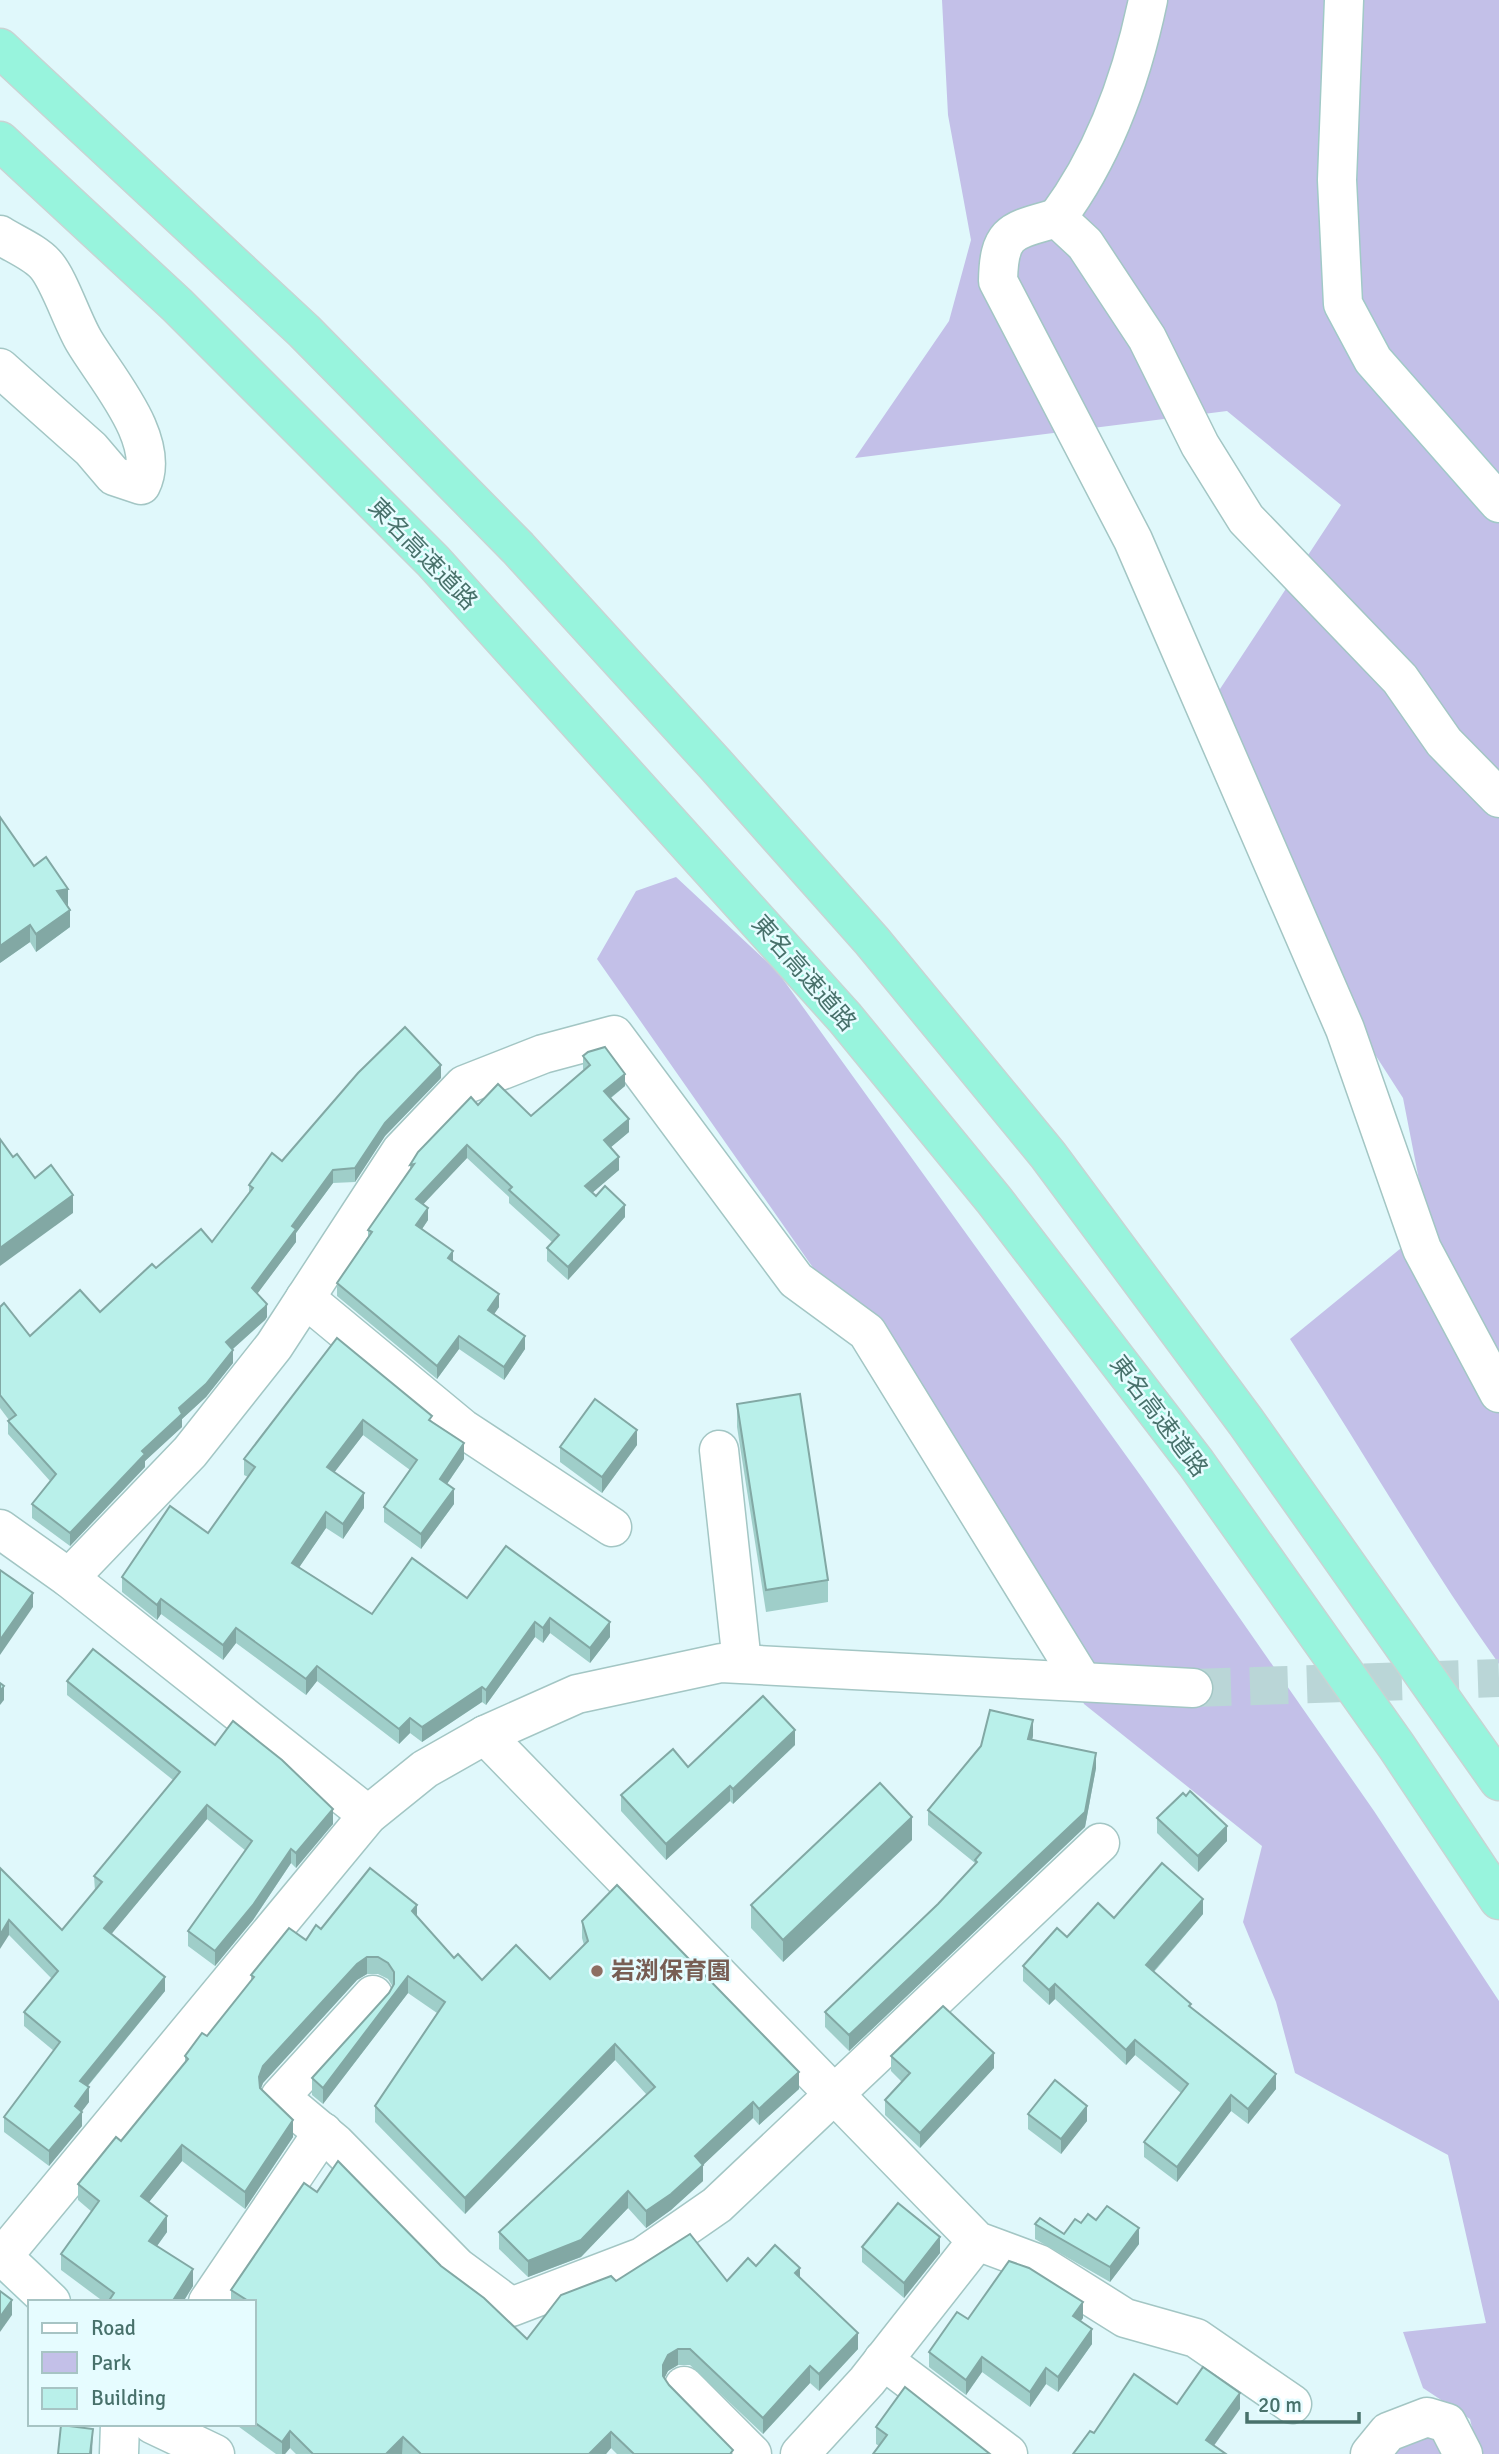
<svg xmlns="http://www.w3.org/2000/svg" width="1499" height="2454" viewBox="0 0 1499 2454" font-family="Signika,'Noto Sans JP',sans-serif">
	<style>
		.green { fill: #c3c0e8 }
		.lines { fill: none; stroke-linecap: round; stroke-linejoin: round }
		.street-tunnel { stroke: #bad6d7; stroke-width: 38; stroke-dasharray: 38 19; stroke-linecap: butt }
		.street-casing { stroke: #a3c6c4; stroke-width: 41 }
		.secondary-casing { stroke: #a1c9c7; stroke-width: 41 }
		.highway-casing { stroke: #c8d4d3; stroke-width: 41 }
		.street { stroke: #fff; stroke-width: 38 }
		.secondary { stroke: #fff; stroke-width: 38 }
		.highway { stroke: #98f4dd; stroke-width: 38 }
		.wall { fill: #9fcec9 }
		.shaded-wall { fill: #82a8a4 }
		.building { fill: #b9f0ea; stroke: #82a8a4; stroke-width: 2 }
		.education-dot { fill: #8d6e63; stroke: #e6fcff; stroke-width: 2.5 }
		.labels { text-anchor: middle; stroke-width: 5; stroke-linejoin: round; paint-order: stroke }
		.street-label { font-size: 24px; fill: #48716b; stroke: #e6fcff }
		.education-label { font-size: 24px; font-weight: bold; fill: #785e54; stroke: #e6fcff; text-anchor: start }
	</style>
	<rect width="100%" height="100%" fill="#e0f8fb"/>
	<g class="green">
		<path d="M942 0H1499V1664C1424 1559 1361 1447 1290 1339L1428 1226 1403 1098 1340 1000 1218 692 1341 505 1227 411 855 458 949 321 971 240 948 115Z"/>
		<path d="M676 877 777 971 1143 1479 1374 1811 1499 2001V2454H1478L1470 2419 1423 2388 1403 2332 1486 2323 1448 2155 1295 2073 1276 2002 1243 1922 1262 1846 1084 1704 995 1504 816 1272 597 959 636 891Z"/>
		<path d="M1411 2406 1459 2454H1374Z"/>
	</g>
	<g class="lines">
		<path class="street-tunnel" d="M1193 1688 1499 1678"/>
		<g class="street-casing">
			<g id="street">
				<path d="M1057 218C1104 155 1132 77 1148 0"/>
				<path d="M0 235C14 244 34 252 45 264 59 279 72 321 84 341 105 377 163 441 141 485L114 476 91 449 0 368"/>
				<path d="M1499 798 1444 742 1400 679 1246 519 1200 445 1147 338 1085 244 1057 218C1012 231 999 230 998 281L1133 540 1345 1029 1422 1249 1499 1393"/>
				<path d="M305 1298 462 1428 612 1527"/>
				<path d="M719 1450 742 1663"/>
				<path d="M0 1529 69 1578 368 1815"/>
				<path d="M69 1578 190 1452 274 1346 401 1151 464 1085 543 1054 614 1035 796 1280 867 1332 1082 1681"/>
				<path d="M485 1735 977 2241 1039 2264 1125 2318 1196 2338 1292 2404"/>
				<path d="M373 1995 280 2097 335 2143 457 2267 511 2307 642 2257 717 2205 1100 1843"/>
				<path d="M3 2256 368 1815 425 1769 485 1735 577 1694 721 1663 1193 1688"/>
				<path d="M208 2302 323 2132"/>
				<path d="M883 2360 1008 2454"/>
				<path d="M684 2386 752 2454"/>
				<path d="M152 2424 215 2454"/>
				<path d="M800 2454 867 2381 977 2241"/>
				<path d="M1370 2454 1388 2432 1427 2417 1447 2423 1463 2454"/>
			</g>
		</g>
		<g class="secondary-casing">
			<g id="secondary">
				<path d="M1344 0 1337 180 1343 304 1373 360 1499 503"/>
				<path d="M0 2254 51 2302"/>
				<path d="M119 2454 120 2424"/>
			</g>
		</g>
		<g class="highway-casing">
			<g id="highway">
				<path d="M0 48 304 331 518 548 715 764 872 941 1048 1155 1246 1422 1499 1781"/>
				<path d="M0 141 177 305 433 561 845 1018 994 1200 1196 1463 1397 1747 1499 1900"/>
			</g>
		</g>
		<use href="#street" class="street"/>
		<use href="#secondary" class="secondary"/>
		<use href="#highway" class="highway"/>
	</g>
	<g class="wall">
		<path d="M34 866 68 906 70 927 36 952 30 942 0 963Z"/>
		<path d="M583 1056 625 1086 611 1098 629 1132 611 1147 619 1170 592 1193 625 1217 568 1280 547 1261V1248L552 1242 509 1203V1197L467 1158 423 1204 428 1220 422 1229 499 1307 494 1314 525 1349 504 1380 459 1349 437 1379 337 1296V1283L368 1237V1230L410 1171V1165L478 1105 531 1116 584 1070 583 1069Z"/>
		<path d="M441 1078 385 1136 355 1182 333 1183 296 1233V1242L257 1293 267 1317 265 1320 233 1349V1363L206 1397 182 1419V1427L145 1461V1467L70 1546 32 1518V1504L50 1481 8 1434V1421L9 1420 0 1408V1307L30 1336 100 1312 156 1268 212 1242 249 1194V1185L282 1161Z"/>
		<path d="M337 1338 432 1421 464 1459 447 1484 454 1504 421 1549 384 1522V1507L410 1470 363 1435 334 1472 364 1508 343 1539 326 1528 299 1567 372 1614 467 1598 506 1546 610 1637 590 1663 550 1633 543 1643 535 1637 486 1705 482 1702 422 1742 410 1733 399 1744 317 1681 306 1695 236 1643 223 1660 161 1614 157 1620 122 1592V1577L208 1533 248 1477 244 1475V1459Z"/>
		<path d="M737 1404 828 1580V1602L766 1612 737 1427Z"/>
		<path d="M637 1445 602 1493 560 1462V1447Z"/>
		<path d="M67 1681 215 1745 333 1824 296 1868 291 1863 253 1920 215 1966 188 1946V1931L246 1851 207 1819 111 1934 165 1991 88 2086 89 2102 82 2111V2126L49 2166 4 2132V2117L54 2051 24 2026V2012L52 1979 9 1935 0 1868 62 1930 95 1891 94 1876 173 1780 67 1695Z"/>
		<path d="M1033 1736 1032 1740 1096 1768 1085 1827 849 2051 825 2027V2012L938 1904 975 1864V1863L928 1825V1810Z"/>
		<path d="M795 1745 733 1804 730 1801 666 1860 621 1811V1795L688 1767Z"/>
		<path d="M1157 1818 1227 1841 1198 1872 1157 1833Z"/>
		<path d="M912 1840 783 1962 751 1928V1905Z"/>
		<path d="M1203 1914 1154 1972 1276 2089 1248 2124 1231 2111 1177 2182 1144 2157V2142L1181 2093 1135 2055 1126 2065 1055 1999 1049 2005 1023 1981V1966L1067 1937 1114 1918Z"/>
		<path d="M417 1916 454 1958 482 1980 550 1979 584 1945 582 1938V1921L799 2089 759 2125 753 2118 703 2165V2181L671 2210 646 2228 628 2208 581 2257 528 2277 499 2249V2232L647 2095 615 2060 465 2214 375 2122V2106L437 2013 408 1993 323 2104 312 2095V2078L389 1993 393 1987 388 1979 378 1974H367L357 1980 263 2083 261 2089 293 2137 245 2209 182 2161 149 2202 167 2232 157 2246 193 2286 183 2302H104L61 2270V2254L92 2212 78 2200V2184L121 2141 185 2063V2056L207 2036 251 1982V1975L321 1929Z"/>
		<path d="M891 2056 994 2068 920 2148 885 2115V2100L902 2082 891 2071Z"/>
		<path d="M1028 2114 1087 2121 1061 2154 1028 2129Z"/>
		<path d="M317 2192 441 2266 527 2339 616 2281H727L756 2266 800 2278 858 2349 819 2391 810 2383 763 2434 690 2365H678L668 2371 664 2378 669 2385 733 2454H617L611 2448 606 2454H296L290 2448 285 2454H276L235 2424H254V2302H231V2290Z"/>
		<path d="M1096 2220 1139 2244 1110 2282 1035 2239V2224L1064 2234 1081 2223Z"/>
		<path d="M862 2247 940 2253 904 2298 862 2262Z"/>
		<path d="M1083 2318 1081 2321 1092 2344 1058 2392 1046 2384 1030 2407 982 2372 966 2395 929 2367V2352L968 2319Z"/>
		<path d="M876 2427 990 2454 879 2446 876 2444Z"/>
	</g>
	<g class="shaded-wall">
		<path d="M68 889V906L57 891Z"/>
		<path d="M70 910V927L36 952V934Z"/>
		<path d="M30 925V942L0 963V946Z"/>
		<path d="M441 1065V1078L385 1136 355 1182V1168L385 1123Z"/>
		<path d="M625 1074V1086L604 1103V1091Z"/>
		<path d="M629 1119V1132L604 1153V1140Z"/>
		<path d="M467 1145V1158L416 1212V1199Z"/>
		<path d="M619 1157V1170L585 1199V1186Z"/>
		<path d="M333 1170V1183L296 1233V1242L252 1301V1288L292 1226Z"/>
		<path d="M73 1195V1213L0 1266V1248Z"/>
		<path d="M625 1205V1217L568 1280V1267Z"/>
		<path d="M428 1208V1220L416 1238V1225Z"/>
		<path d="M453 1251V1263L448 1258Z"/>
		<path d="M499 1294V1307L488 1323V1310Z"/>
		<path d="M267 1304V1317L265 1320 226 1355V1342Z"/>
		<path d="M459 1336V1349L437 1379V1366Z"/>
		<path d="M525 1336V1349L504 1380V1367Z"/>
		<path d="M233 1350V1363L206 1397 182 1419V1427L145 1461V1467L70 1546V1533L179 1408Z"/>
		<path d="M363 1420V1435L327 1482V1467Z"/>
		<path d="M637 1430V1445L602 1493V1477Z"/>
		<path d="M464 1443V1459L440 1494V1479Z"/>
		<path d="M454 1489V1504L421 1549V1534Z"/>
		<path d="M364 1493V1508L343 1539V1524Z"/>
		<path d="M326 1512V1528L292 1578V1563Z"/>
		<path d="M33 1593V1607L0 1655V1640Z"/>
		<path d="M161 1599V1614L157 1620V1605Z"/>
		<path d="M550 1618V1633L543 1643V1628Z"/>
		<path d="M535 1622V1637L486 1705V1690Z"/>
		<path d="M610 1622V1637L590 1663V1648Z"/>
		<path d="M236 1628V1643L223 1660V1645Z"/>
		<path d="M317 1666V1681L306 1695V1679Z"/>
		<path d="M4 1686V1700L0 1705V1691Z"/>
		<path d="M482 1687V1702L422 1742V1727Z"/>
		<path d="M410 1718V1733L399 1744V1729Z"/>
		<path d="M1033 1720V1736L1028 1755V1739Z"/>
		<path d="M795 1730V1745L733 1804V1789Z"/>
		<path d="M1096 1753V1768L1085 1827 849 2051V2035Z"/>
		<path d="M730 1786V1801L666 1860V1844Z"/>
		<path d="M207 1805V1819L104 1943V1928Z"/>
		<path d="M333 1809V1824L296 1868V1853Z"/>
		<path d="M912 1817V1840L783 1962V1940Z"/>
		<path d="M1227 1826V1841L1198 1872V1856Z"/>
		<path d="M291 1849V1863L253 1920 215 1966V1951Z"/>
		<path d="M1203 1899V1914L1146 1980V1965Z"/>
		<path d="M417 1905V1922L412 1911Z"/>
		<path d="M9 1920V1935L0 1949V1935Z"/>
		<path d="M367 1957V1974L357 1980 263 2083 259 2093V2077L263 2066 357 1964Z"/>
		<path d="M408 1976V1993L323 2104V2088Z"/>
		<path d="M165 1977V1991L80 2095V2081Z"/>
		<path d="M1055 1984V1999L1049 2005V1990Z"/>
		<path d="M1135 2040V2055L1126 2065V2050Z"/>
		<path d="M615 2044V2060L465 2214V2198Z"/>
		<path d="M994 2053V2068L920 2148V2133Z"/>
		<path d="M799 2072V2089L759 2125V2109Z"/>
		<path d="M1276 2074V2089L1248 2124V2109Z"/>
		<path d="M89 2087V2102L76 2119 82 2112V2126L49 2166V2151L75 2106Z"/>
		<path d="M1231 2095V2111L1177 2182V2167Z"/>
		<path d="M753 2102V2118L703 2165V2181L671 2210 646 2228V2211L695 2156Z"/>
		<path d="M1087 2106V2121L1061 2154V2139Z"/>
		<path d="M293 2120V2137L245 2209V2192Z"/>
		<path d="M182 2145V2161L141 2212V2196Z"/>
		<path d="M628 2191V2208L581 2257 528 2277V2261Z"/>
		<path d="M167 2216V2232L149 2257V2241Z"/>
		<path d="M1139 2228V2244L1110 2282V2267Z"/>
		<path d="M940 2237V2253L904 2298V2283Z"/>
		<path d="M800 2268V2285L795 2273Z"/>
		<path d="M193 2269V2286L183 2302H172Z"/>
		<path d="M12 2300V2315L0 2332V2317Z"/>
		<path d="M1083 2302V2318L1073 2331V2316Z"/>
		<path d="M1092 2329V2344L1058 2392V2377Z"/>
		<path d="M858 2333V2349L819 2391V2374Z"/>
		<path d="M678 2349V2365L668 2371 663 2381V2365L668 2355Z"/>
		<path d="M982 2357V2372L966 2395V2380Z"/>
		<path d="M810 2366V2383L763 2434V2418Z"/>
		<path d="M1046 2368V2384L1030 2407V2392Z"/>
		<path d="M1240 2393V2409L1208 2454 1206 2440Z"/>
		<path d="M93 2429 92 2454H90Z"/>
		<path d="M290 2431V2448L285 2454H282V2442Z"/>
		<path d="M611 2432V2448L606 2454H589Z"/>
		<path d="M403 2437 402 2454H386Z"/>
	</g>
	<g class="building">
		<path d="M0 817 34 866 46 857 68 889 57 891 70 910 36 934 30 925 0 946Z"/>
		<path d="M405 1027 441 1065 385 1123 355 1168 333 1170 292 1226 296 1229 252 1288 267 1304 265 1307 226 1342 233 1350 206 1384 179 1408 182 1414 142 1451 145 1454 70 1533 32 1504 56 1474 8 1421 16 1415 0 1395V1307L4 1303 30 1336 80 1290 100 1312 152 1264 156 1268 201 1229 212 1242 253 1188 249 1185 272 1153 282 1161 358 1073Z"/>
		<path d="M605 1047 625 1074 604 1091 629 1119 604 1140 619 1157 585 1186 596 1196 605 1186 625 1205 568 1267 547 1248 559 1235 509 1190 512 1187 467 1145 416 1199 428 1208 416 1225 453 1251 448 1258 499 1294 488 1310 525 1336 504 1367 459 1336 437 1366 337 1283 372 1232 368 1230 414 1164 410 1165 418 1152 471 1097 478 1105 498 1084 531 1116 590 1065 583 1056 588 1052Z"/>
		<path d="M0 1139 13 1157 17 1154 35 1178 51 1165 73 1195 0 1248Z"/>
		<path d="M337 1338 432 1416 429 1420 464 1443 440 1479 454 1489 421 1534 384 1507 417 1460 363 1420 327 1467 364 1493 343 1524 326 1512 292 1563 372 1614 412 1558 467 1598 506 1546 610 1622 590 1648 550 1618 543 1628 535 1622 486 1690 482 1687 422 1727 410 1718 399 1729 317 1666 306 1679 236 1628 223 1645 161 1599 157 1605 122 1577 170 1506 208 1533 255 1467 244 1459Z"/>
		<path d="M800 1394 828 1580 766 1590 737 1404Z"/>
		<path d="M595 1399 637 1430 602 1477 560 1447Z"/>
		<path d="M0 1570 33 1593 0 1640Z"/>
		<path d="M93 1649 215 1745 233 1721 282 1760 333 1809 296 1853 291 1849 253 1905 215 1951 188 1931 252 1841 207 1805 104 1928 165 1977 80 2081 89 2087 75 2106 82 2112 49 2151 4 2117 60 2042 24 2012 58 1971 9 1920 0 1935V1868L62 1930 102 1882 94 1876 180 1772 67 1681Z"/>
		<path d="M0 1683 4 1686 0 1691Z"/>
		<path d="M763 1696 795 1730 733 1789 730 1786 666 1844 621 1795 673 1749 688 1767Z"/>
		<path d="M990 1710 1033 1720 1028 1739 1096 1753 1085 1812 849 2035 825 2012 938 1904 977 1862 975 1860 981 1853 928 1810 981 1746Z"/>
		<path d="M880 1783 912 1817 783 1940 751 1905Z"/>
		<path d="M1190 1791 1227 1826 1198 1856 1157 1818 1183 1793 1186 1796Z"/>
		<path d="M1162 1863 1203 1899 1146 1965 1191 2004 1189 2006 1276 2074 1248 2109 1231 2095 1177 2167 1144 2142 1188 2084 1135 2040 1126 2050 1055 1984 1049 1990 1023 1966 1057 1928 1067 1937 1098 1903 1114 1918Z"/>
		<path d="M370 1868 417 1905 412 1911 454 1958 458 1954 482 1980 516 1945 550 1979 588 1941 582 1921 617 1885 799 2072 759 2109 753 2102 695 2156 703 2165 671 2194 646 2211 628 2191 581 2240 528 2261 499 2232 655 2087 615 2044 465 2198 375 2106 445 2002 408 1976 323 2088 312 2078 389 1993 394 1984V1972L388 1963 378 1957H367L357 1964 263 2066 259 2077 260 2088 293 2120 245 2192 182 2145 141 2196 167 2216 149 2241 193 2269 172 2302H108L114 2293 61 2254 99 2201 78 2184 116 2137 121 2141 188 2059 185 2056 202 2033 207 2036 254 1977 251 1975 289 1928 306 1940 316 1925 321 1929Z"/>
		<path d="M943 2006 994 2053 920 2133 885 2100 910 2073 891 2056Z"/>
		<path d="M1055 2080 1087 2106 1061 2139 1028 2114Z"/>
		<path d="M338 2161 441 2266 484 2298 527 2339 561 2295 611 2276 616 2281 690 2234 727 2281 748 2258 756 2266 775 2245 800 2268 795 2273 858 2333 819 2374 810 2366 763 2418 690 2349H678L668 2355 663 2365V2376L669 2385 733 2450 730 2454H634L611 2432 589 2454H421L403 2437 386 2454H313L290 2431 282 2442 254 2422V2302H250L231 2290 304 2183 317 2192Z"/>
		<path d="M898 2203 940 2237 904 2283 862 2247Z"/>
		<path d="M1107 2206 1139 2228 1110 2267 1035 2224 1040 2218 1064 2234 1075 2219 1081 2223 1088 2214 1096 2220Z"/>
		<path d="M1009 2261 1029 2268 1083 2302 1073 2316 1092 2329 1058 2377 1046 2368 1030 2392 982 2357 966 2380 929 2352 957 2312 968 2319Z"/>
		<path d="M0 2291 12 2300 0 2317Z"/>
		<path d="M1203 2367 1240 2393 1206 2440 1226 2454H1073L1090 2431 1094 2433 1134 2374 1177 2404Z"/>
		<path d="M905 2387 990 2454H873L887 2435 876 2427Z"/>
		<path d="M61 2425 93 2429 90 2454H58Z"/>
	</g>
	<circle class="education-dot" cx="597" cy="1971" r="7"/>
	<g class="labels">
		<g class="street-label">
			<text transform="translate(423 554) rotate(46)" y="8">東名高速道路</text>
			<text transform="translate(804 973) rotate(49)" y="8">東名高速道路</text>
			<text transform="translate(1159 1416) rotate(53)" y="8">東名高速道路</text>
		</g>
		<g class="education-label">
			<text x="611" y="1979">岩渕保育園</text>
		</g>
	</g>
	<rect x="28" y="2300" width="228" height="126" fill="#e6fcff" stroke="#a7c4c4" stroke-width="2"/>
	<rect x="42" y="2323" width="35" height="10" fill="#ffffff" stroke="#a7c4c4" stroke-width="2"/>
	<text x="91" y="2335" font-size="21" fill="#48716b">Road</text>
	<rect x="42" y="2352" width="35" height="21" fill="#c3c0e8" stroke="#a7c4c4" stroke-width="2"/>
	<text x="91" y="2370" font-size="21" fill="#48716b">Park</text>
	<rect x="42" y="2388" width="35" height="21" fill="#b9f0ea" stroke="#a7c4c4" stroke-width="2"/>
	<text x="91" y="2405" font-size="21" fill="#48716b">Building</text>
	<path d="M1247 2412v10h112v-10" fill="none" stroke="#48716b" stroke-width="3.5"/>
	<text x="1258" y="2412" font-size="21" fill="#48716b" stroke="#e6fcff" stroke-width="5" paint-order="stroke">20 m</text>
</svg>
